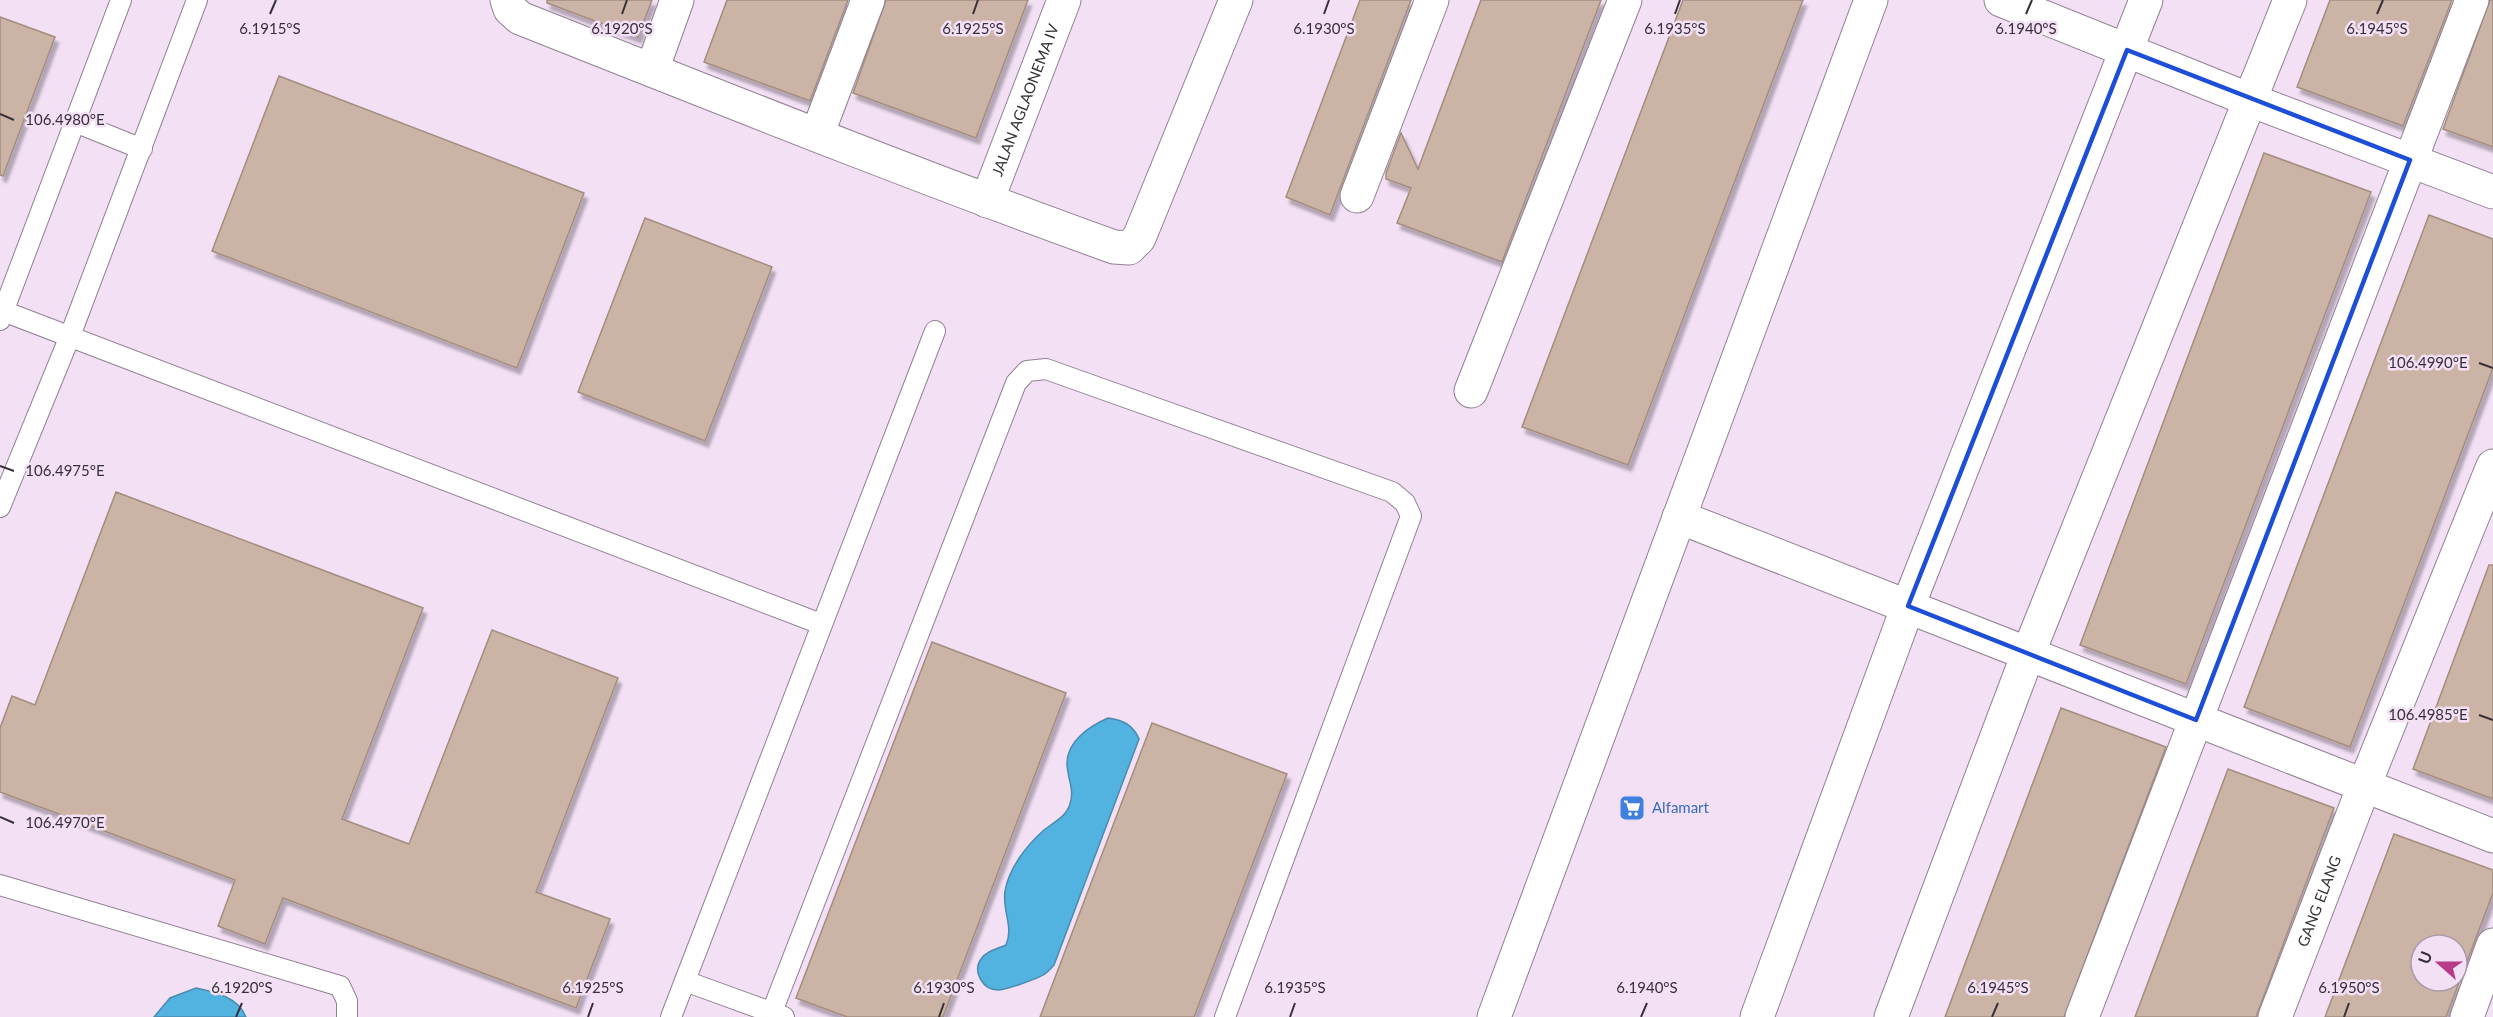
<svg xmlns="http://www.w3.org/2000/svg" width="2493" height="1017" viewBox="0 0 2493 1017" font-family="Lato,sans-serif">
	<style>
		.water { fill: #52b2e0; stroke: #4a8bae; stroke-width: 1.5 }
		.building { fill: #cbb4a5; stroke: #a38d7f; stroke-width: 1.5; fill-rule: evenodd; filter: url(#shadow) }
		.lines { fill: none; stroke-linecap: round; stroke-linejoin: round }
		.service-casing { stroke: #908093; stroke-width: 22 }
		.minor-casing { stroke: #908093; stroke-width: 35 }
		.service { stroke: #fff; stroke-width: 20 }
		.minor { stroke: #fff; stroke-width: 33 }
		.marked { fill: none; stroke: #1d4ed8; stroke-width: 4.5; stroke-linejoin: round }
		.ticks { fill: none; stroke: #373038; stroke-width: 2 }
		.labels { text-anchor: middle; stroke-width: 5; stroke-linejoin: round; paint-order: stroke }
		.street-label { font-size: 15px; fill: #373038; stroke: #f3e0f5 }
		.shop-label { font-size: 15px; fill: #366cbe; stroke: #f3e0f5; text-anchor: start }
		.ticks-label { font-size: 15px; text-anchor: middle; fill: #373038; stroke: #f3e0f5; stroke-width: 5; stroke-linejoin: round; paint-order: stroke }
	</style>
	<defs>
		<filter id="shadow"><feDropShadow dx="3.5" dy="6" stdDeviation="1.5" flood-color="#0004"/></filter>
	</defs>
	<rect width="100%" height="100%" fill="#f3e0f5"/>
	<g class="water">
		<path d="M1108 718C1123 720 1133 725 1139 739L1054 965C1051 968 1047 973 1043 975 1037 979 1005 990 998 990 983 990 972 972 981 959 986 951 997 949 1006 945 1014 927 1002 910 1005 891 1009 868 1027 845 1044 830 1054 822 1066 817 1070 804 1075 790 1067 777 1067 763 1067 741 1090 726 1108 718Z"/>
		<path d="M196 988C215 992 238 997 246 1017H154L170 998Z"/>
	</g>
	<g class="building">
		<path d="M547 0H652L638 37 547 3Z"/>
		<path d="M727 0H848L810 101 704 62Z"/>
		<path d="M886 0H1028L976 138 853 93Z"/>
		<path d="M1360 0H1411L1330 215 1286 197Z"/>
		<path d="M1481 0H1601L1502 262 1397 223 1411 188 1386 179V173L1401 133 1418 169Z"/>
		<path d="M1683 0H1803L1628 465 1522 427Z"/>
		<path d="M2330 0H2452L2403 126 2297 87Z"/>
		<path d="M2490 0H2493V147L2443 129Z"/>
		<path d="M0 17 55 37 3 176 0 175Z"/>
		<path d="M279 76 584 193 517 368 212 251Z"/>
		<path d="M2264 153 2371 192 2186 684 2080 645Z"/>
		<path d="M2429 215 2493 239V368L2350 747 2244 707Z"/>
		<path d="M645 218 772 267 705 441 578 392Z"/>
		<path d="M116 492 423 608 342 819 409 844 492 630 618 678 536 892 610 919 576 1008 283 898 265 944 218 926 235 880 0 792V728L12 696 35 705Z"/>
		<path d="M2489 565H2493V799L2413 769Z"/>
		<path d="M932 642 1066 693 943 1017H847L796 998Z"/>
		<path d="M2061 708 2166 747 2064 1017H1945Z"/>
		<path d="M1152 723 1287 774 1194 1017H1040Z"/>
		<path d="M2228 769 2334 808 2256 1017H2135Z"/>
		<path d="M2394 834 2493 870V893L2446 1017H2325ZM2421 945H2457V981H2421Z"/>
	</g>
	<g class="lines">
		<g class="service-casing">
			<g id="service">
				<path d="M75 122 142 149"/>
				<path d="M3 311 821 624"/>
				<path d="M0 320 121 0"/>
				<path d="M0 507 70 336 197 0"/>
				<path d="M0 885 340 986 347 1001V1017"/>
				<path d="M685 981 784 1017"/>
				<path d="M671 1017 935 331"/>
				<path d="M770 1017 1016 383 1027 371 1046 369 1392 492 1405 503 1411 516 1225 1017"/>
			</g>
		</g>
		<g class="minor-casing">
			<g id="minor">
				<path d="M507 0 510 9 520 18C717 96 914 175 1114 247L1129 248 1139 238 1236 0"/>
				<path d="M2001 0 2250 100 2493 192"/>
				<path d="M652 70 677 0"/>
				<path d="M817 135 868 0"/>
				<path d="M1357 196 1432 0"/>
				<path id="s1" d="M987 201 1064 0"/>
				<path d="M1471 391 1625 0"/>
				<path d="M1679 517 2493 836"/>
				<path d="M1494 1017 1871 0"/>
				<path d="M1757 1017 1908 606 2146 0"/>
				<path d="M1891 1017 2028 654 2290 0"/>
				<path d="M2082 1017 2472 0"/>
				<path id="s2" d="M2275 1017 2364 786 2493 466"/>
				<path d="M2467 1017 2493 945"/>
			</g>
		</g>
		<use href="#service" class="service"/>
		<use href="#minor" class="minor"/>
	</g>
	<path class="marked" d="M2127 50 2410 160 2196 720 1908 606Z"/>
	<path class="ticks" d="M270 14 276 0M622 14 627 0M973 14 978 0M1324 14 1329 0M1675 14 1680 0M2026 14 2032 0M2377 14 2383 0M0 114 14 120M2479 363 2493 368M0 466 14 471M2479 715 2493 720M0 817 14 823M236 1017 242 1003M588 1017 593 1003M939 1017 944 1003M1290 1017 1295 1003M1641 1017 1647 1003M1992 1017 1998 1003M2344 1017 2349 1003"/>
	<defs>
		<g id="supermarket-square" transform="scale(1.35)"><rect x="-9" y="-9" width="18" height="18" rx="4" fill="#3f7fe0" stroke="#f3e0f5"/><path d="M-6-5.5h2.5l.6 2H6L4.5 2H-2.5L-4.4-4H-6ZM-1.5 3.2a1.3 1.3 0 1 0 .1 0ZM3 3.2a1.3 1.3 0 1 0 .1 0Z" fill="#fff"/></g>
	</defs>
	<g fill-rule="evenodd">
		<use href="#supermarket-square" x="1632" y="808"/>
	</g>
	<g class="labels">
		<g class="street-label">
			<text dy="5" stroke="none"><textPath href="#s1" startOffset="108">JALAN AGLAONEMA IV</textPath></text>
			<text dy="5" stroke="none"><textPath href="#s2" startOffset="124">GANG ELANG</textPath></text>
		</g>
		<g class="shop-label">
			<text x="1652" y="813">Alfamart</text>
		</g>
	</g>
	<g class="ticks-label">
		<text x="270" y="34">6.1915°S</text>
		<text x="2377" y="34">6.1945°S</text>
		<text x="622" y="34">6.1920°S</text>
		<text x="973" y="34">6.1925°S</text>
		<text x="1324" y="34">6.1930°S</text>
		<text x="1675" y="34">6.1935°S</text>
		<text x="2026" y="34">6.1940°S</text>
		<text x="65" y="125">106.4980°E</text>
		<text x="2428" y="368">106.4990°E</text>
		<text x="65" y="476">106.4975°E</text>
		<text x="2428" y="720">106.4985°E</text>
		<text x="65" y="828">106.4970°E</text>
		<text x="242" y="993">6.1920°S</text>
		<text x="593" y="993">6.1925°S</text>
		<text x="944" y="993">6.1930°S</text>
		<text x="1295" y="993">6.1935°S</text>
		<text x="1647" y="993">6.1940°S</text>
		<text x="1998" y="993">6.1945°S</text>
		<text x="2349" y="993">6.1950°S</text>
	</g>
	<g transform="translate(2439 963) rotate(291)"><circle r="28" fill="#f3e0f5" stroke="#a89aa9" stroke-width="1.5"/>
	<path d="M0-4.5L10 22L0 15L-10 22Z" fill="#b83b8a"/>
	<text y="-9" font-size="16" font-weight="bold" text-anchor="middle" fill="#373038">U</text>
	</g>
</svg>
